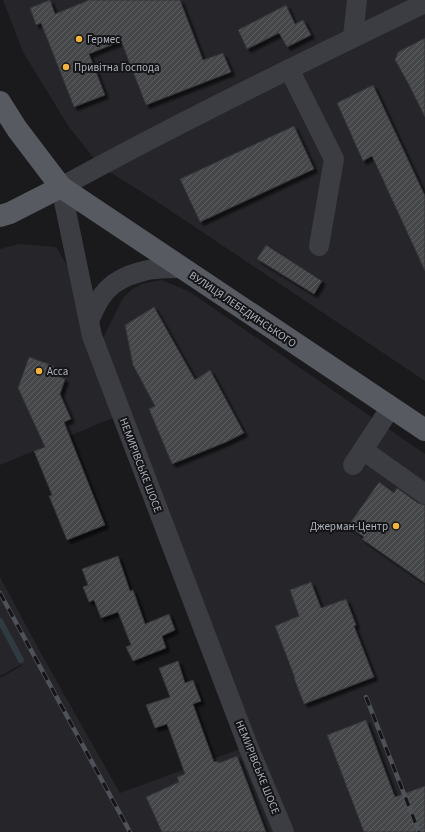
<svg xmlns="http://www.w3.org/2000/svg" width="425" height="832" viewBox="0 0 425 832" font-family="'Source Sans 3',sans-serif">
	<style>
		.built { fill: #26262a }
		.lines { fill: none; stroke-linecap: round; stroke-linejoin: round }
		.stream { stroke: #303a41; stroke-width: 6 }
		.building { fill: url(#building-hatch); stroke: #343539; filter: url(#shadow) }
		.minor { stroke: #3b3d42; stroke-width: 20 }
		.major { stroke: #575a61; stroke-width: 22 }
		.rail-casing { stroke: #4e5157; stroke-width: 4.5 }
		.rail { stroke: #151518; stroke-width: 3; stroke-dasharray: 9; stroke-linecap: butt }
		.poi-dot { fill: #f2b23d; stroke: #151518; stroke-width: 1.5 }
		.labels { text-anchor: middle; stroke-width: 4; stroke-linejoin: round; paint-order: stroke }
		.poi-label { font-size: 11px; fill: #adb2bc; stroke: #151518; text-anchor: start }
		.street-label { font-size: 11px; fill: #adb2bc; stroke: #151518 }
	</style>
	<defs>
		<pattern id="building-hatch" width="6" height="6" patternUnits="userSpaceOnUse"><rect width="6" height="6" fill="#44464a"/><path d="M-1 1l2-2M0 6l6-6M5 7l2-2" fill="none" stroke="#5c5e62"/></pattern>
		<filter id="shadow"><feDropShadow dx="3.5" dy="3.5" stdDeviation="1" flood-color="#0009"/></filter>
	</defs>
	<rect width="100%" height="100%" fill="#1a1a1d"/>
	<g class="built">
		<path d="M3 0H425V381L153 199 100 166 69 127 23 52Z"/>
		<path d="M19 244 56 247 83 291 98 348 123 298 131 290 142 284 162 280 190 292 425 454V832H0V678L23 665 22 664 0 676V577L43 657 120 793 248 746 122 414 0 465V249Z"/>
	</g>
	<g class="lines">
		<path class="stream" d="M0 621 21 660"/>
	</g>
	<g class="building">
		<path d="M50 0 55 14 89 0H180L203 60 223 53 231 72 146 105 121 41 89 54 105 95 74 107 41 23 36 25 30 8Z"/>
		<path d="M286 5 295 24 303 20 311 35 287 47 279 33 247 49 238 30Z"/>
		<path d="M425 38V117L408 83 395 60 398 52Z"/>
		<path d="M373 85 425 196V271L372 156 363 161 337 103Z"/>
		<path d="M294 126 314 169 200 222 180 179Z"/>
		<path d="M266 245 322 281 314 294 257 259Z"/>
		<path d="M154 307 195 380 210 370 244 433 226 442 172 464 149 409 155 406 133 365 125 325Z"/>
		<path d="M29 357 54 366 52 374 65 379 60 394 71 419 64 422 105 525 67 540 49 496 52 495 34 451 45 447 18 388Z"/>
		<path d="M379 482 394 493 397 488 418 503 425 505V583L362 539 364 537 348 526Z"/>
		<path d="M118 556 130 591 133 590 145 624 169 614 175 630 162 636 166 648 133 661 126 647 131 645 118 612 101 618 94 600 89 602 83 587 88 585 82 569Z"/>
		<path d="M311 582 321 608 346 599 356 625 354 626 374 677 304 704 294 678H295L275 626 299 616 290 590Z"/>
		<path d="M178 661 185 683 193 680 201 701 193 704 214 762 218 761 219 763 237 756 266 832H162L146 797 179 782 177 777 185 774 167 724 155 728 146 705 170 697 159 668Z"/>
		<path d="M366 720 395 797 425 786V832H364L327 735Z"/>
	</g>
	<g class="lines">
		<g class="minor">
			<path d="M353 37 357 0"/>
			<path d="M289 69 334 159 319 246"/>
			<path d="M89 321C100 294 110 280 140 272 144 271 150 269 155 269 164 268 173 268 182 268"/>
			<path d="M363 450 425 494"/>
			<path d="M353 465 391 407"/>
			<path d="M284 832 248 746 92 336 61 187C180 122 303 62 425 3"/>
		</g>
		<g class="major">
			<path d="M0 102 17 129 61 187 425 430"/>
			<path d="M0 216 10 213 61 187"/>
		</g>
		<g class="rail-casing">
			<g id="rail">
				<path d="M0 593 130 832"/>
				<path d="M366 697 419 832"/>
			</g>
		</g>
		<use href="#rail" class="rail"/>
	</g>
	<g class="poi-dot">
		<circle cx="79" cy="39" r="4"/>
		<circle cx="66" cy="67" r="4"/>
		<circle cx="39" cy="371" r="4"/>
		<circle cx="396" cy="526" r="4"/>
	</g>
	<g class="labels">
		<g class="poi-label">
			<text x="87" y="43">Гермес</text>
			<text x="74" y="71">Привітна Господа</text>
			<text x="47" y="375">Асса</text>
			<text x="388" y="530" text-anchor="end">Джерман-Центр</text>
		</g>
		<g class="street-label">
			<text transform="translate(243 309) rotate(34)" y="4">ВУЛИЦЯ ЛЕБЕДИНСЬКОГО</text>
			<text transform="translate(141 465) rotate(69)" y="4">НЕМИРІВСЬКЕ ШОСЕ</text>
			<text transform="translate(258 767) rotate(68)" y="4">НЕМИРІВСЬКЕ ШОСЕ</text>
		</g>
	</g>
</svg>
